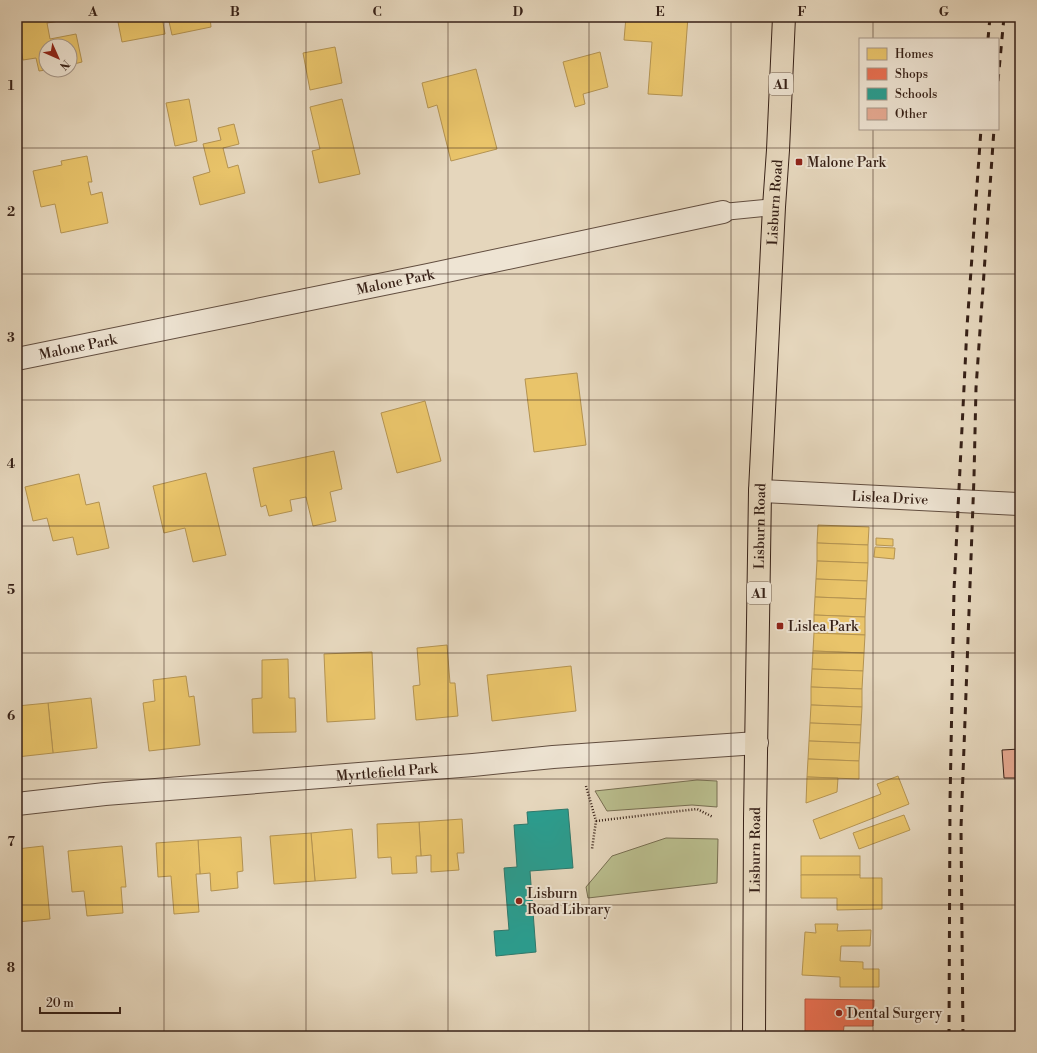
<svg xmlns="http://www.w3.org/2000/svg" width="1037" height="1053" viewBox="0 0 1037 1053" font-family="'Libre Bodoni',serif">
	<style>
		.green { fill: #b9bd8d; stroke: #786f52 }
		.homes { fill: #e9c46a; stroke: #b49351 }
		.shops { fill: #e76f51; stroke: #b25840 }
		.schools { fill: #2a9d8f; stroke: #2e786b }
		.building { fill: #e5a991; stroke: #372117 }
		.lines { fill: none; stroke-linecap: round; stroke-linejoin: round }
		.pedestrian-casing { stroke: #624e40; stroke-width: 18 }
		.minor-casing { stroke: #624e40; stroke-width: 24 }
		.primary-casing { stroke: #372117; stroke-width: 24 }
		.path { stroke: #372117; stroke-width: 2.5; stroke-dasharray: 1 2; stroke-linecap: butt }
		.pedestrian { stroke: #eee4d3; stroke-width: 16 }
		.minor { stroke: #eee4d3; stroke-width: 22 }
		.primary { stroke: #e5d6bc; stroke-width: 22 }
		.rail { stroke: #372117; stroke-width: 3; stroke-dasharray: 7 7; stroke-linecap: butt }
		.grid { fill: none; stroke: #372117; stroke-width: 1; stroke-opacity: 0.55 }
		.poi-dot { fill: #8f2418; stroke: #eee4d3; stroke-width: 1.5 }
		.labels { text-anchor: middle; stroke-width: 4; stroke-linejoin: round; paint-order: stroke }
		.shield { fill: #eee4d3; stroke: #6e5c4f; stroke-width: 1 }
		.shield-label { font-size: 13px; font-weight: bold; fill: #372117 }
		.poi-label { font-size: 14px; fill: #372117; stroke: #eee4d3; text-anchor: start }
		.street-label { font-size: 14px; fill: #372117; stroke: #eee4d3 }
		.neatline { fill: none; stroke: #372117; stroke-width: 1.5 }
		.grid-label { font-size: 13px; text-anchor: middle; font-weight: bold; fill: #372117 }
	</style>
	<rect width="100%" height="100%" fill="#e5d6bc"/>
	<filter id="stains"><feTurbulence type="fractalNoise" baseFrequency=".005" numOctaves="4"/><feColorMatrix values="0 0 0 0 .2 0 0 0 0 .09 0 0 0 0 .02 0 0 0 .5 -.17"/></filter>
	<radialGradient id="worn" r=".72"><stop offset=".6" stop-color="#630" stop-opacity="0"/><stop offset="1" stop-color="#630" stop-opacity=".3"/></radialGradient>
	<g class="green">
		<path d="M697 780 717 781V807L692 805 607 811 595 791Z"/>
		<path d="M666 838 718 839 717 883 588 898 586 887 612 856Z"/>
	</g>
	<g class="homes">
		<path d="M17 17H65L66 20 47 23 50 39 76 34 82 62 70 65V46H46V70L39 71 36 58 23 60 17 30Z"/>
		<path d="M117 17H162L165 34 122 42Z"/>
		<path d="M168 17H210L211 27 172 35Z"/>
		<path d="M626 17H688L682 96 648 94 652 42 624 40Z"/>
		<path d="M335 47 342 83 310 90 303 53Z"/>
		<path d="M600 52 608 87 583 94 585 104 575 107 563 62Z"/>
		<path d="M476 69 497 149 451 161 437 105 428 108 422 83Z"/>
		<path d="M189 99 197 141 175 146 166 103Z"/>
		<path d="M342 99 360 174 319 183 312 151 320 149 310 107Z"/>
		<path d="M234 124 239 144 223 148 228 168 238 165 245 193 200 205 193 177 210 172 203 144 221 140 218 128Z"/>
		<path d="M87 156 92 182H88L91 195 102 192 108 223 61 233 55 204 41 207 33 171 62 165 61 161Z"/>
		<path d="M577 373 586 445 534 452 525 379Z"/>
		<path d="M425 401 441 461 397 473 381 413Z"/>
		<path d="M334 451 342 489 330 492 336 521 313 526 306 497 290 500 292 511 269 516 266 505 261 507 253 468Z"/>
		<path d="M206 473 226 555 193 562 185 528 164 533 153 486Z"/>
		<path d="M79 474 86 505 99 502 109 548 77 555 73 537 53 541 47 518 33 521 25 487Z"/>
		<path d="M818 525 869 527 868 545 817 543Z"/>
		<path d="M876 538 893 539V546L876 545Z"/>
		<path d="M817 543 868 545V563L817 561Z"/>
		<path d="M875 547 895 548 894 559 874 557Z"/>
		<path d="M817 561 868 563 867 581 816 579Z"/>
		<path d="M816 579 867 581 866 599 815 597Z"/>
		<path d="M815 597 866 599 865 617 814 615Z"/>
		<path d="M814 615 865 617V635L814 633Z"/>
		<path d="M814 633 865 635 864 653 813 651Z"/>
		<path d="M447 645 450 683H455L458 716 416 720 413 686 420 685 417 648Z"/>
		<path d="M813 651 864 653 863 671 812 669Z"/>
		<path d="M372 652 375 719 327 722 324 654Z"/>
		<path d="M288 659 289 698H295L296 732 253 733 252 699 262 698V660Z"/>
		<path d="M571 666 576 711 492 721 487 675Z"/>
		<path d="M812 669 863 671 862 689 811 687Z"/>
		<path d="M186 676 189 697 194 696 200 745 149 751 143 703 155 701 153 680Z"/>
		<path d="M811 687 862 689V707L811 705Z"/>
		<path d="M91 698 97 748 53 753 48 703Z"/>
		<path d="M48 703 53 753 17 757V706Z"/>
		<path d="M811 705 862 707 861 725 810 723Z"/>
		<path d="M810 723 861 725 860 743 809 741Z"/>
		<path d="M809 741 860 743 859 761 808 759Z"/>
		<path d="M808 759 859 761V779L807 777Z"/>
		<path d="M898 776 909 804 820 839 813 820 881 794 877 784Z"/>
		<path d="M807 777 838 778 837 792 806 803Z"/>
		<path d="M904 815 910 830 859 849 853 833Z"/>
		<path d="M462 819 464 853H457L459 870 431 872V855L421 856 419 822Z"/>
		<path d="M419 822 421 856H416L417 873 392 874 391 857 378 858 377 824Z"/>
		<path d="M352 829 356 878 315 881 311 833Z"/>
		<path d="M311 833 315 881 274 884 270 836Z"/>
		<path d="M241 837 243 871 237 872 238 888 211 891 210 873 200 874 198 840Z"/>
		<path d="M198 840 200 874H196L199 912 174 914 171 876 158 877 156 843Z"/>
		<path d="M43 846 50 919 17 922V849Z"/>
		<path d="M122 846 126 887H121L123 913 87 916 84 891 72 892 68 851Z"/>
		<rect x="801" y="856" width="59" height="19"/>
		<path d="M801 875H860V878H882V909L837 910V898H801Z"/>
		<path d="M815 924H838L837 931 871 930 870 946H841L840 961 863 962V969H879V987H840V977L802 975 805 932 816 933Z"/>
		<path d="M627 1034 664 1035V1036H627Z"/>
	</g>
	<path class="shops" d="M805 999 874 1000 873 1026H844L843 1036H805Z"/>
	<path class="schools" d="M568 809 573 868 530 871 536 952 496 956 494 931 509 930 504 868 517 867 514 825 528 824 527 812Z"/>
	<g class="building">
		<path d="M1020 749V778H1004L1002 750Z"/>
		<path d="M1016 946H1020V1036H1019Z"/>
	</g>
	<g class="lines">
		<g class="pedestrian-casing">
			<path id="pedestrian" d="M723 212 774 207"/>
		</g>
		<g class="minor-casing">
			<g id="minor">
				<path id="s1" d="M17 359 428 275 723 212"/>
				<path id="s2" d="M760 491 1020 504"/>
				<path id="s3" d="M17 804 105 794 473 765 553 757 757 743"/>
			</g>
		</g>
		<g class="primary-casing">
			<g id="primary">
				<path id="s4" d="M754 1036 755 819 760 491 774 207 778 150 784 17"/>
			</g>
		</g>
		<g class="path">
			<path d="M586 786 596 821 592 849"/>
			<path d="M596 821 697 809 713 817"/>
		</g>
		<use href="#pedestrian" class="pedestrian"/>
		<use href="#minor" class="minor"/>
		<use href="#primary" class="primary"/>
		<g class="rail">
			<path d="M988 39 990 17"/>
			<path d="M998 81 1004 17"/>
			<path d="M949 1036 950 802 954 590 967 327 981 129"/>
			<path d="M963 1036 961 828 974 477 976 388 994 129"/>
		</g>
	</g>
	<path class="grid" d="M164 17V1036M306 17V1036M448 17V1036M589 17V1036M731 17V1036M873 17V39M873 129V1036M17 148H1020M17 274H1020M17 400H1020M17 526H1020M17 653H1020M17 779H1020M17 905H1020"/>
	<g class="poi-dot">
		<rect x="795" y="158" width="8" height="8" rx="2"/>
		<rect x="776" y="622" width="8" height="8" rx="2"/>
		<circle cx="519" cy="901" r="4"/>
		<circle cx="839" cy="1013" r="4"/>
	</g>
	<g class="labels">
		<g class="shield">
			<rect x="769" y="73" width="24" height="22" rx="3"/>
			<rect x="747" y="582" width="24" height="22" rx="3"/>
		</g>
		<g class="shield-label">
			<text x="781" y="89">A1</text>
			<text x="759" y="598">A1</text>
		</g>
		<g class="poi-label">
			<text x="807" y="167">Malone Park</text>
			<text x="788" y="631">Lislea Park</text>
			<text x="527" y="898">Lisburn<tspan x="527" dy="16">Road Library</tspan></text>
			<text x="847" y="1018">Dental Surgery</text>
		</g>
		<g class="street-label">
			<text dy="5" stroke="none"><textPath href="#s4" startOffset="834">Lisburn Road</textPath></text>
			<text dy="5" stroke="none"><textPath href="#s1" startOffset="386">Malone Park</textPath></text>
			<text dy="5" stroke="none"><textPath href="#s1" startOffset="62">Malone Park</textPath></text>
			<text dy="5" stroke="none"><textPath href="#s2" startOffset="130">Lislea Drive</textPath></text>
			<text dy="5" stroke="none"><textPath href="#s4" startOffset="510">Lisburn Road</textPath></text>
			<text dy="5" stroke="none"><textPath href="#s3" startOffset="371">Myrtlefield Park</textPath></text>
			<text dy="5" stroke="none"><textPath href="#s4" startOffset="186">Lisburn Road</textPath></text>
		</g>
	</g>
	<rect width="1037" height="1053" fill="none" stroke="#e5d6bc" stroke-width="44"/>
	<rect x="859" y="38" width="140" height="92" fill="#eee4d3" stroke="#a59688"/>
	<rect x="867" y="48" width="20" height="12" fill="#e9c46a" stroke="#a59688"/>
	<text x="895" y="58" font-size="12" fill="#372117">Homes</text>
	<rect x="867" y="68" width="20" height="12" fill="#e76f51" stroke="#a59688"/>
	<text x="895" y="78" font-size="12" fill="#372117">Shops</text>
	<rect x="867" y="88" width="20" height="12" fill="#2a9d8f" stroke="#a59688"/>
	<text x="895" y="98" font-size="12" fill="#372117">Schools</text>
	<rect x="867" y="108" width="20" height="12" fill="#e5a991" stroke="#a59688"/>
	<text x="895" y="118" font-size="12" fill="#372117">Other</text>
	<g transform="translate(58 58) rotate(135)"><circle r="19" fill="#eee4d3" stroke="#a59688"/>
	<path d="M0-3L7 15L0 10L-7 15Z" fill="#8f2418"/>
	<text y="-6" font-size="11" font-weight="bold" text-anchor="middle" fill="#372117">N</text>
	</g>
	<path d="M40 1007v6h80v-6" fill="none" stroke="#372117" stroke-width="2"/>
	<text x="46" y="1007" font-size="12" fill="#372117" stroke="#eee4d3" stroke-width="3" paint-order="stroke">20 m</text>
	<rect x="22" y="22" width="993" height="1009" class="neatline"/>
	<g class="grid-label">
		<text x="93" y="16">A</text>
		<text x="235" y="16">B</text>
		<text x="377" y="16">C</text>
		<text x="518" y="16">D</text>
		<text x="660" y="16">E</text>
		<text x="802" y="16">F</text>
		<text x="944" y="16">G</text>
		<text x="11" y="90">1</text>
		<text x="11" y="216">2</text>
		<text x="11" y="342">3</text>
		<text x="11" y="468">4</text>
		<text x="11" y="594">5</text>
		<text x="11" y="720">6</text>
		<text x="11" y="846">7</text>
		<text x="11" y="972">8</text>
	</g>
	<rect width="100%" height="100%" filter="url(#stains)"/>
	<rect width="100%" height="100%" fill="url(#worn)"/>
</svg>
